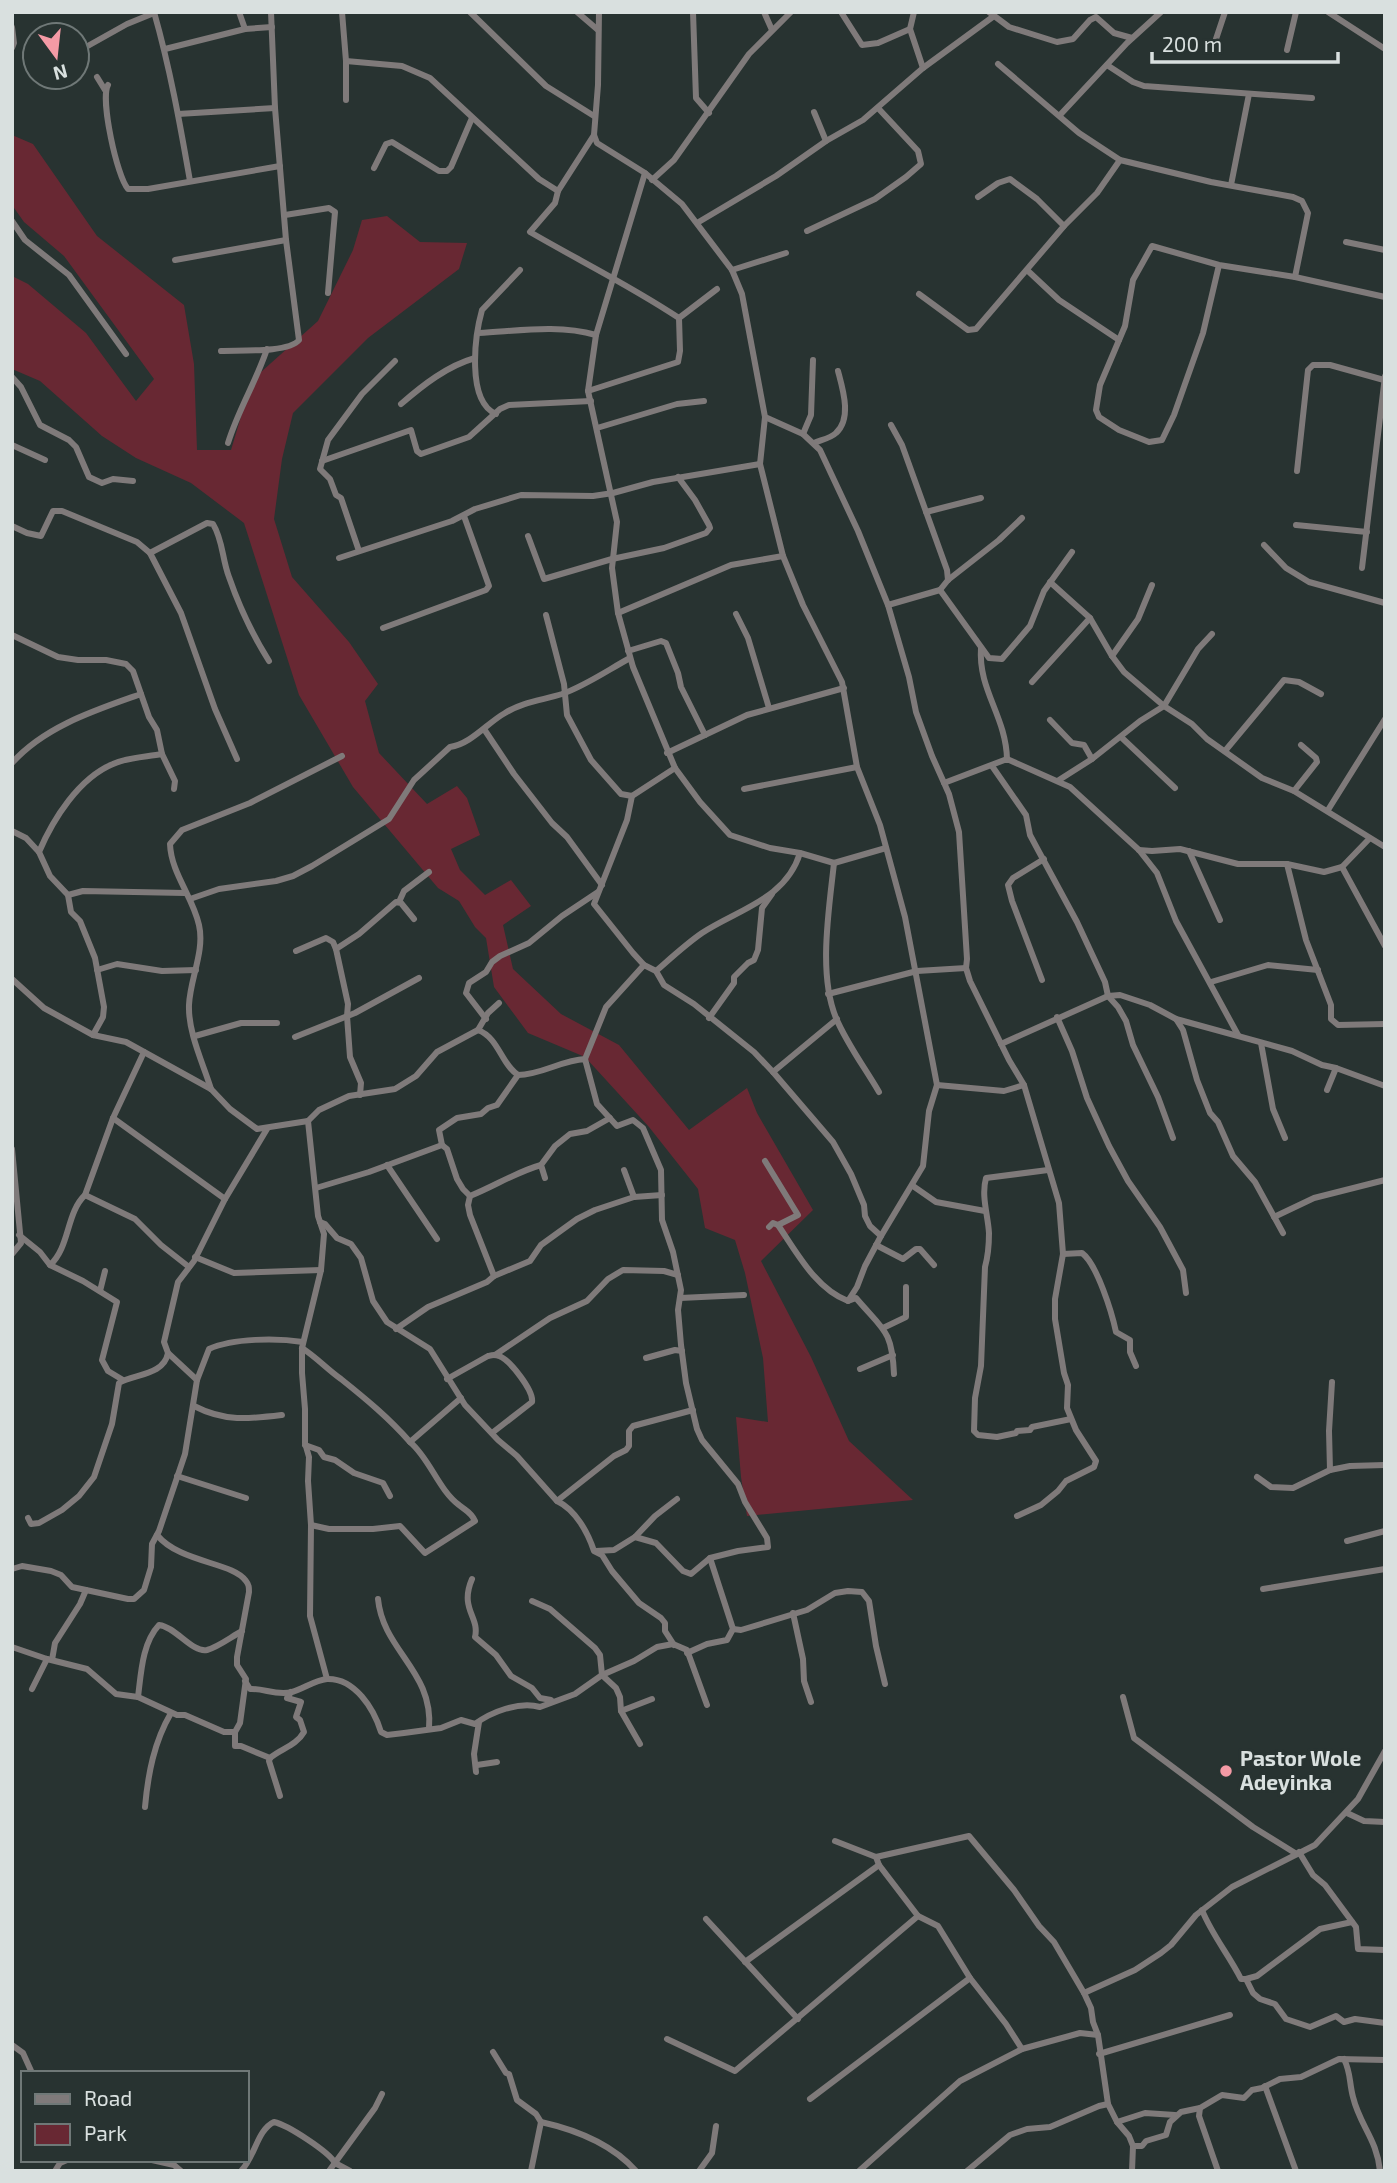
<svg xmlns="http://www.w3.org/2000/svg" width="1397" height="2183" viewBox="0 0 1397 2183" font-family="'Exo 2',sans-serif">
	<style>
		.green { fill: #682833 }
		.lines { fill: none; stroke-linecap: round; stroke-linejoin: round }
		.minor { stroke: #7f7a7a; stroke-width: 6 }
		.poi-dot { fill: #f49aa5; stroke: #283331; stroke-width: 2.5 }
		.labels { text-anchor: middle; stroke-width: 6; stroke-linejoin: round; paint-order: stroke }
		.poi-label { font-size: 21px; font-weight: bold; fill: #d9e0df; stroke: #283331; text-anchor: start }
	</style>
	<rect width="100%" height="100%" fill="#283331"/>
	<path class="green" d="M12 135 33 144 97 236 184 305 194 364 197 450H231L252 380 318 321 353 250 362 220 387 216 420 242 467 243 459 269 368 338 293 413 282 459 274 519 292 577 349 642 378 684 365 701 379 753 427 804 457 786 467 798 480 835 451 849 460 870 485 895 511 880 531 906 503 925 513 969 561 1014 619 1045 689 1130 747 1088 757 1113 813 1210 761 1261 811 1357 849 1441 913 1500 747 1516 741 1477 736 1417 768 1422 763 1358 745 1273 735 1240 705 1228 698 1189 649 1127 585 1057 528 1033 494 987 486 938 475 927 459 901 438 888 353 787 299 695 244 523 191 483 136 458 102 436 40 381 12 369V276L28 284 86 333 136 401 154 379 64 256 24 222 12 205Z"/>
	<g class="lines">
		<g class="minor">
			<path d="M154 12C170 68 180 124 190 181"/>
			<path d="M239 12 245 29"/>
			<path d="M342 12 346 61 402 66 430 78 539 179 558 191"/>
			<path d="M470 12 546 86 594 116"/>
			<path d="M577 12 598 30"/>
			<path d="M599 12 598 85 594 135 597 143 645 173 682 204 732 270 742 294 765 417 803 434 820 450 858 531 888 605 909 677 916 712 932 756 949 794 959 832 967 959 966 968 970 981 1009 1060 1024 1085 1059 1203 1063 1254 1055 1299V1319L1064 1373 1068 1385 1067 1408 1076 1430 1096 1461 1094 1467 1066 1481 1058 1491 1041 1505 1017 1516"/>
			<path d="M693 12 696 98 709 113"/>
			<path d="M764 12 772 30"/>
			<path d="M841 12 862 45 878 43 910 29"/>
			<path d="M914 12 910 29 923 68"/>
			<path d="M989 12 1009 27 1057 42 1073 39 1090 20 1096 17 1114 33 1132 38"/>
			<path d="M1328 12 1385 49"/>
			<path d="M12 27 14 43 12 48"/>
			<path d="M1215 42 1225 12"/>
			<path d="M165 49 245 29 272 27"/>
			<path d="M1287 50 1296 12"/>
			<path d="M77 52 127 24 154 13"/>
			<path d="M346 61V100"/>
			<path d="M998 64 1079 133 1120 160 1211 182 1293 197 1302 201 1308 213 1295 277"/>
			<path d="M1107 65 1133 82 1144 86 1312 98"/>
			<path d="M97 77 105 90"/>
			<path d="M108 85C100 99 117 177 128 189H148L280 166"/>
			<path d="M814 112 826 141"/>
			<path d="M178 114 275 108"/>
			<path d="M1060 115 1127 43 1161 12"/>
			<path d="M594 135 558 191 555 203 530 232C580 261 631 286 679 318"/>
			<path d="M374 168 386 144 392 142 439 171H447L451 167 472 118"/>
			<path d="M645 173 596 335 588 391 617 522 612 568 618 613 633 667 675 768 700 802 730 835 770 848 800 853 834 863 886 848"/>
			<path d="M652 180 674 160 749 54 791 12"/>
			<path d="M1231 185 1249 94"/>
			<path d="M978 197 998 183 1010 179 1037 199 1064 226"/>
			<path d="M285 215 329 208 335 212 328 293"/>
			<path d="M12 221 25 240 69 275 126 354"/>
			<path d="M697 223 776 176 826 141 863 120 923 68 994 16"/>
			<path d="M807 231 875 199 906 177 921 164 918 151 878 108"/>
			<path d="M1346 242 1385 250"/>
			<path d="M175 260 286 240"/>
			<path d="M1219 265 1203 333 1174 415 1162 440 1149 442 1119 430 1099 417 1096 410 1100 385 1125 326 1133 280 1152 246 1219 265 1295 277 1385 297"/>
			<path d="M732 270 786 253"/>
			<path d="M1027 270 1059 300 1119 340"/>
			<path d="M919 294 968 330 976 329 1064 226 1097 193 1120 160"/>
			<path d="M479 333C518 331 558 324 596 335"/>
			<path d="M221 351C238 350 289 353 299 340L286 240 275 108 271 12"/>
			<path d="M12 377 21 387 40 425 69 440 76 447 89 477 102 483 113 479 133 481"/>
			<path d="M588 391 678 362 680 351 679 318 717 289"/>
			<path d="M401 404C423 385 447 366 475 358"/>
			<path d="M496 414C466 401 475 335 482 310L520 270"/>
			<path d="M765 417 760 464 783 556 803 605 842 682 857 767 880 825 905 917 937 1085 929 1111 923 1166 881 1236 865 1266 857 1287 848 1301 856 1298C883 1330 892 1329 894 1374"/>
			<path d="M891 425 902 445 947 570 948 580"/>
			<path d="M597 428 677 404 704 401"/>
			<path d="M803 434 811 415 813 360"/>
			<path d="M228 443C238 410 256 382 267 349"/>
			<path d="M814 443C821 440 831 438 836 433 852 418 843 390 838 371"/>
			<path d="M12 445 45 460"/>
			<path d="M322 461 411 430 417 451 421 454 469 437 500 409 509 405 591 401"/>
			<path d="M1297 471 1308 370 1313 365H1330L1384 380"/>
			<path d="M926 512 981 498"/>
			<path d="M1296 525 1367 532"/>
			<path d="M12 526 27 533 41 536 53 511H62L137 542 150 553 181 613 215 709 237 759"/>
			<path d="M528 536 544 579 612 559 664 548 706 533 710 528 709 525 695 500 678 477"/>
			<path d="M1264 545 1286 568 1309 582 1385 603"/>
			<path d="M359 551 341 498 336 495 330 479 320 469 328 440 362 394 395 361"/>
			<path d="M150 553 207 523 213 524C223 540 222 559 229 577 239 606 252 634 269 661"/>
			<path d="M339 558 452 521 475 509 521 495 593 496 613 493 653 482 760 464"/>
			<path d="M1362 568 1385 376"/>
			<path d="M1050 582 1090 618 1112 656 1124 672 1164 706 1192 724 1207 739 1262 778 1294 791 1385 847"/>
			<path d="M940 590 989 658 1002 659 1030 626 1044 591 1072 552"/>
			<path d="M888 605 940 590 948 580 999 540 1022 518"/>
			<path d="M618 613 731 565 783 556"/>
			<path d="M736 614 748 638 769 708"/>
			<path d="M546 615 564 684 567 715 591 760 621 794 632 796 675 768"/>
			<path d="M383 628 486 590 489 586 464 516"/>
			<path d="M12 635 58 657 78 660H106L126 664 133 671 149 717 157 730 162 754 175 781 174 789"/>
			<path d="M981 648C978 690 1006 716 1007 759"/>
			<path d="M628 651 661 641 666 643 678 673 681 687 705 735"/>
			<path d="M1112 656 1138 619 1152 585"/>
			<path d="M1032 682 1090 618"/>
			<path d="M1050 720 1072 743 1084 745 1092 759"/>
			<path d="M484 729 514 774 552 823 567 837 602 885"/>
			<path d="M1121 737 1175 788"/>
			<path d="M1225 751 1284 680 1299 682 1321 694"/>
			<path d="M667 753 747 715 844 688"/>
			<path d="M12 763C45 726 96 710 141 694"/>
			<path d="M992 766 1026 815 1030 835 1038 850 1077 922 1105 982 1108 996 1118 1007 1126 1021 1133 1045 1158 1097 1173 1138"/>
			<path d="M1059 780 1092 759 1140 721 1164 706 1198 649 1212 634"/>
			<path d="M944 783 1007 759 1070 787 1139 850 1157 873 1176 921 1238 1035"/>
			<path d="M744 789 857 767"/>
			<path d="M1294 791 1317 762 1316 758 1301 745"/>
			<path d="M632 796 627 820 594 904 633 953 644 965 656 971 664 985 694 1004 754 1052 773 1072 833 1142 851 1174 864 1205 865 1216 870 1226 881 1236"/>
			<path d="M1328 810 1385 719"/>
			<path d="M12 831 26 838 39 852"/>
			<path d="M1139 850 1152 851 1180 849 1238 864H1287L1324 872 1342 867 1369 839"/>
			<path d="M1189 851 1220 920"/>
			<path d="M834 863C829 910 818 974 836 1018 847 1044 865 1068 879 1092"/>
			<path d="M1287 864 1306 940 1331 1005V1019L1338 1025 1385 1024"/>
			<path d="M1342 867 1385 946"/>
			<path d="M68 895 83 891 185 893"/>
			<path d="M190 899 219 889 276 881 293 876 312 866 389 819 414 780 450 747C471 744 487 723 505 713 522 702 543 700 562 694 585 686 608 670 630 658"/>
			<path d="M399 902 404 891 429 872"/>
			<path d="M336 949 359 934 396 902 401 903 414 919"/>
			<path d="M296 951 326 938 333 942 336 949 348 1004 347 1016 350 1057 361 1083 360 1095"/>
			<path d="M97 970 117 964 162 971 196 970"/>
			<path d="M656 971C671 958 686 944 702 933 739 909 786 899 800 853"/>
			<path d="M12 979 44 1008 93 1035 126 1042 211 1089 230 1109 257 1129 308 1121 319 1110 349 1096 395 1089 416 1076 437 1052 478 1030C499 1038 501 1064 518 1075 541 1075 562 1060 585 1059L597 1104 617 1126 633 1120 643 1128 661 1170 662 1220 673 1252 681 1290 678 1310 681 1345 686 1383 697 1429 702 1440 738 1484 745 1502 767 1538 768 1547 738 1551 710 1558 691 1574 683 1571 656 1543 635 1537"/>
			<path d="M1042 980 1012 901 1008 885 1013 878 1044 859"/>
			<path d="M1211 982 1268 965 1318 970"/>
			<path d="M828 994 917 971 966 968"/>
			<path d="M1057 1017 1072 1051 1087 1098 1109 1146 1128 1181 1160 1227 1183 1270 1186 1293"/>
			<path d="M709 1018 734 983V977L748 963 754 960 758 950 762 908 772 894"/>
			<path d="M486 1019 466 993 469 983 486 972 492 962 500 956 529 943 562 916 598 892"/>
			<path d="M1176 1019 1183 1030 1197 1080 1210 1113 1218 1122 1233 1156 1255 1182 1283 1233"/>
			<path d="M478 1030 488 1013 499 1003"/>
			<path d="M93 1035 103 1017 104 1007 95 958 80 921 71 912 68 895 50 876 39 852C53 819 79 778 113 764 128 757 146 757 162 754"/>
			<path d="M195 1036 241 1023H277"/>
			<path d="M295 1037 355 1013 419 978"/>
			<path d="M1261 1043 1273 1109 1285 1138"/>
			<path d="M1001 1044 1108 996 1120 995 1150 1005 1176 1019 1292 1051 1322 1065 1336 1068 1385 1086"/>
			<path d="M585 1059 606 1007 644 965"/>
			<path d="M773 1072 837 1019"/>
			<path d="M937 1085 1004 1091 1024 1085"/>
			<path d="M211 1089C203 1063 188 1033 189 1005 190 979 205 951 199 925 193 897 171 873 170 844L182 830 250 803 342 756"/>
			<path d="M1327 1090 1336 1068"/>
			<path d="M113 1118 225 1199"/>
			<path d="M308 1121 318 1216 324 1234 321 1270 302 1348V1373L305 1409V1443L309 1457 308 1481 311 1525 310 1616 327 1679"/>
			<path d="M442 1145 439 1130 457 1118 481 1114 488 1108 497 1105 518 1075"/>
			<path d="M12 1149 21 1243 12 1254"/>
			<path d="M765 1161 798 1215 778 1225 773 1223 769 1227"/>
			<path d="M387 1165 437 1239"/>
			<path d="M624 1170 634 1197"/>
			<path d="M1048 1170 986 1178C981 1196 988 1215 989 1233 989 1245 988 1256 985 1267L981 1366 975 1398 974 1431 978 1435 997 1437 1016 1433 1017 1431 1030 1430 1032 1427 1071 1419"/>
			<path d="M545 1178 541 1165 555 1146 570 1134 587 1131 610 1118"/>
			<path d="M913 1186 936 1202 985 1211"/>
			<path d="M316 1188 369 1172 442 1145 447 1149 457 1179 463 1189 470 1196C495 1186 516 1172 541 1165"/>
			<path d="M85 1195 135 1219 161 1245 189 1267"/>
			<path d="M1274 1217 1314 1198 1385 1180"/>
			<path d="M320 1222 325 1224 337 1238 351 1244 361 1258 373 1301 387 1322 430 1349 465 1405 498 1440 517 1456 557 1501C576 1510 588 1533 594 1551L602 1555 612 1571 639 1603 661 1618 665 1623V1631L674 1645"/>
			<path d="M778 1225C797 1253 816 1289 848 1301"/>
			<path d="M19 1235 40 1252 50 1265C70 1247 66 1213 85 1195L113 1118 144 1052"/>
			<path d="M876 1245 903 1259 916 1249H920L934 1265"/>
			<path d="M1063 1254 1082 1253C1097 1264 1112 1313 1116 1332L1130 1340V1352L1136 1366"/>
			<path d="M195 1257 234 1273 321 1270"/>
			<path d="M50 1265 83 1281 117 1302 102 1360 108 1371 123 1380"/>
			<path d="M494 1276 530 1261 541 1245 577 1219 595 1210 634 1197 662 1195"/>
			<path d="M100 1291 105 1271"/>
			<path d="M680 1298 744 1295"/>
			<path d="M883 1328 906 1317V1287"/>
			<path d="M396 1329 428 1307 487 1282 494 1276 470 1215 468 1205 470 1196"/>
			<path d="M302 1348C316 1357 327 1369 341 1379 366 1399 389 1418 410 1442L461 1398"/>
			<path d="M495 1355 550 1318 587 1301 608 1279 623 1270 664 1271 678 1275"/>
			<path d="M646 1358 675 1350 682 1351"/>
			<path d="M860 1369 893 1355"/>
			<path d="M447 1379 488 1356C492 1355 495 1354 499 1356 510 1360 534 1391 532 1402L492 1433"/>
			<path d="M197 1380 168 1353 164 1342 178 1282 194 1261 225 1199 267 1129"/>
			<path d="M194 1406C225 1422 249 1419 282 1415"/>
			<path d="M305 1445 319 1450 324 1457 335 1460 354 1473 383 1483 390 1496"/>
			<path d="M1330 1470 1329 1431 1332 1382"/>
			<path d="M177 1476 246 1498"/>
			<path d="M1257 1477 1271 1487 1293 1488 1330 1470 1350 1466 1385 1465"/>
			<path d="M557 1501 614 1456 626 1450 629 1446V1431L633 1426 693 1410"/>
			<path d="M28 1518 31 1524 39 1523 62 1510 79 1496 94 1477 112 1424 119 1383C135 1374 164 1375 168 1353"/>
			<path d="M311 1525 329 1529H373L400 1526 425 1553 475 1521C471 1512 466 1511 459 1505 438 1489 430 1459 410 1442"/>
			<path d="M157 1535C180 1563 233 1562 246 1581 249 1585 249 1587 249 1592L237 1657V1665L246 1679 240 1723 235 1732V1746H241L270 1758"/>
			<path d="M1347 1541 1385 1531"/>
			<path d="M596 1551 614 1550 635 1537 655 1516 677 1499"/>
			<path d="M12 1569 22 1566 51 1571 61 1575 72 1587 128 1599H134L144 1590 151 1567 152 1544 159 1531 185 1454 197 1380 209 1349C233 1338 277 1338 303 1342"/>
			<path d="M472 1579C459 1609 480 1617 475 1637L496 1655 511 1676 532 1688 540 1698 551 1700"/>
			<path d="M1263 1589 1385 1569"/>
			<path d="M378 1599C383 1651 434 1671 429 1729"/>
			<path d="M532 1601 550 1609 595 1648 600 1655 602 1675 616 1688 620 1697 621 1711 640 1744"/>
			<path d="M793 1613 803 1659 804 1681 811 1702"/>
			<path d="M733 1629 741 1630 807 1610 835 1593 848 1591 862 1592 869 1601 876 1646 885 1684"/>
			<path d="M12 1647 47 1659 87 1669 116 1694 138 1697 177 1715H185L224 1732H235"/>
			<path d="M687 1653 707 1644 727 1640 733 1629 710 1558"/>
			<path d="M52 1660 55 1643 80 1604 86 1590"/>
			<path d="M245 1681 250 1689C264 1688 276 1696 292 1692 303 1689 315 1680 327 1679 355 1678 374 1709 381 1732L387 1735 404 1733 441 1728 461 1720 475 1724C491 1712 519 1701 540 1707L575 1694 602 1675 634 1661 657 1647 673 1644 687 1650 707 1705"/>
			<path d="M32 1689 47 1659"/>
			<path d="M138 1697C141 1674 142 1643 159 1625 176 1627 192 1653 207 1650 218 1647 231 1637 242 1631"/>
			<path d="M1123 1697 1134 1738 1253 1827 1295 1853"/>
			<path d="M621 1711 652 1699"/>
			<path d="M270 1758C282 1748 296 1746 304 1732L300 1720 296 1717 301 1702 287 1698 291 1692"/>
			<path d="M270 1758 269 1761 280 1796"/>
			<path d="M477 1765 497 1762"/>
			<path d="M476 1772 474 1754 479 1722"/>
			<path d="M145 1807C148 1774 154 1742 171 1713"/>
			<path d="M1347 1813 1364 1821 1385 1822"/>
			<path d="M835 1841 876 1857 879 1865 918 1916 938 1926 970 1978"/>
			<path d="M1299 1852 1313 1875 1325 1885 1356 1927 1358 1949 1385 1950"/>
			<path d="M876 1857 969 1836 1014 1890 1039 1926 1054 1942 1084 1993 1091 2008 1093 2022 1098 2035 1108 2104 1117 2122 1129 2136 1133 2146H1142L1146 2141 1166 2135 1170 2122 1181 2112 1200 2108 1222 2095 1244 2098 1252 2090 1262 2088 1280 2079 1301 2077 1339 2059 1385 2060"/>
			<path d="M1202 1910C1212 1935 1229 1955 1241 1979H1246L1253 1993 1260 1999 1275 2004 1286 2019 1310 2027 1336 2016 1344 2022 1355 2019 1385 2023"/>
			<path d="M706 1919 798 2019"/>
			<path d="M745 1962 879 1865"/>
			<path d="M1246 1979 1257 1976 1320 1929 1352 1922"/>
			<path d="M1084 1993 1135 1970 1161 1953 1171 1945 1196 1915 1232 1887 1315 1845 1358 1799 1385 1751"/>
			<path d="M667 2039 735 2071 918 1916"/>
			<path d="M12 2045 23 2053 32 2073"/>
			<path d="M493 2052 506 2073 509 2074 517 2100 536 2114 541 2122"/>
			<path d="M1099 2054 1230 2015"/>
			<path d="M1344 2059C1351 2073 1349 2082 1353 2097 1360 2126 1377 2139 1380 2171"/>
			<path d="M1265 2086 1296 2171"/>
			<path d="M810 2099 970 1978 1006 2024 1022 2049"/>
			<path d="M1200 2108 1199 2116 1218 2171"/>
			<path d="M1117 2122 1145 2113 1175 2115"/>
			<path d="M152 2160 174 2165 181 2171"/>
			<path d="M55 2171 60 2163 67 2160"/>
			<path d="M241 2171C255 2157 257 2130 274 2122 288 2125 329 2152 335 2163L350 2171"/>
			<path d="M329 2171 375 2108 382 2094"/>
			<path d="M531 2171 541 2122C577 2130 612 2144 636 2171"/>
			<path d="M699 2171 712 2153 716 2126"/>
			<path d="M859 2171 960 2081 1022 2049 1080 2033 1098 2035"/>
			<path d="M967 2171 1010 2135 1027 2129 1050 2127 1099 2106 1108 2104"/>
			<path d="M1132 2171 1133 2146"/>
		</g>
	</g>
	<circle class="poi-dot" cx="1226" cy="1771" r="7"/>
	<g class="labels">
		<g class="poi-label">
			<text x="1240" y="1766">Pastor Wole<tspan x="1240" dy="24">Adeyinka</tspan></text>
		</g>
	</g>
	<rect width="1397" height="2183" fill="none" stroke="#d9e0df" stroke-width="28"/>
	<rect x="21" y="2071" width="228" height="91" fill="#283331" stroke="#6f7877" stroke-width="2"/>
	<rect x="35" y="2094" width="35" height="10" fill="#7f7a7a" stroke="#6f7877" stroke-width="2"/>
	<text x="84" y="2106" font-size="21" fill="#d9e0df">Road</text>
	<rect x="35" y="2124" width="35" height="21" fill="#682833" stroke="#6f7877" stroke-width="2"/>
	<text x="84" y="2141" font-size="21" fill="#d9e0df">Park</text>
	<g transform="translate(56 56) rotate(165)"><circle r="33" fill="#283331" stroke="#6f7877" stroke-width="2"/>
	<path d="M0-5L12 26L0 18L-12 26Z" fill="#f49aa5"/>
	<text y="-10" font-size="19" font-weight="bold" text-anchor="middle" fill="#d9e0df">N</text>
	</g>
	<path d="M1152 52v10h186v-10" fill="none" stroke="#d9e0df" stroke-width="3.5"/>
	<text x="1162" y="52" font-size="21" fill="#d9e0df" stroke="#283331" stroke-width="5" paint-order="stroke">200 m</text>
</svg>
